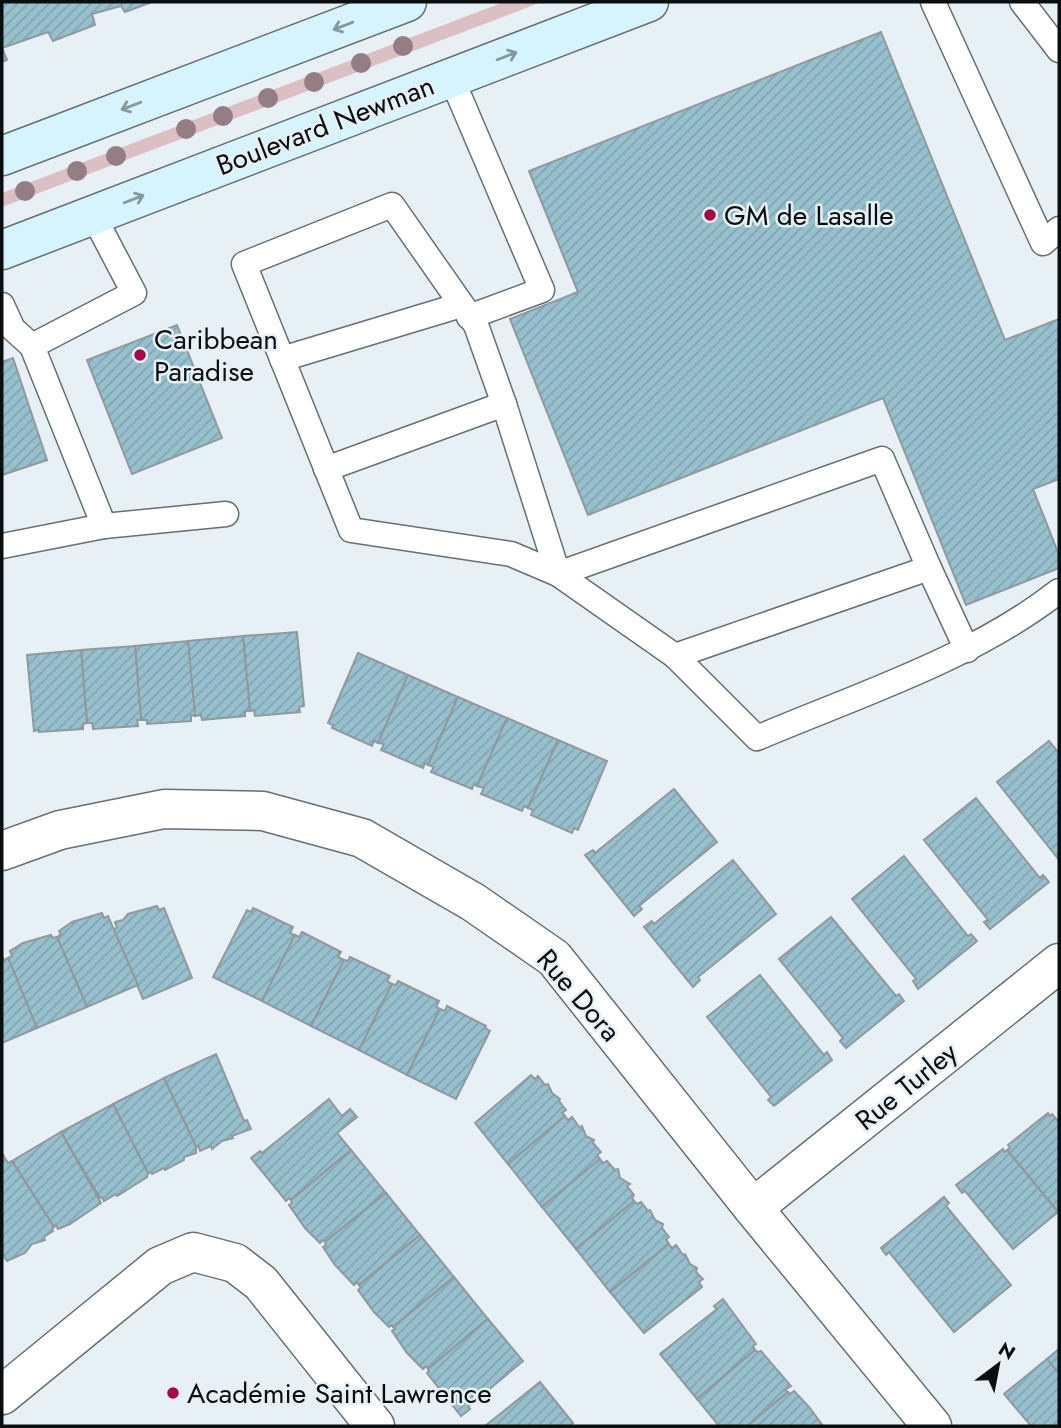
<svg xmlns="http://www.w3.org/2000/svg" width="1061" height="1428" viewBox="0 0 1061 1428" font-family="Jost,sans-serif">
	<style>
		.green { fill: #dbbfc3 }
		.building { fill: url(#building-hatch); stroke: #90999c; stroke-width: 2 }
		.lines { fill: none; stroke-linecap: round; stroke-linejoin: round }
		.lane-casing { stroke: #666f72; stroke-width: 27 }
		.street-casing { stroke: #666f72; stroke-width: 41 }
		.secondary-casing { stroke: #666f72; stroke-width: 41 }
		.lane { stroke: #fff; stroke-width: 24 }
		.street { stroke: #fff; stroke-width: 38 }
		.secondary { stroke: #d5f4fd; stroke-width: 38 }
		.tree { fill: #957d85 }
		.oneway { stroke: #84989e }
		.poi-dot { fill: #a30844; stroke: #e7f1f5; stroke-width: 2.5 }
		.labels { text-anchor: middle; stroke-width: 5; stroke-linejoin: round; paint-order: stroke }
		.street-label { font-size: 28px; fill: #0b0e0f; stroke: #e7f1f5 }
		.poi-label { font-size: 28px; fill: #0b0e0f; stroke: #e7f1f5; text-anchor: start }
	</style>
	<defs>
		<pattern id="building-hatch" width="6" height="6" patternUnits="userSpaceOnUse" patternTransform="scale(1.75)"><rect width="6" height="6" fill="#97c0ce"/><path d="M-1 1l2-2M0 6l6-6M5 7l2-2" fill="none" stroke="#81a4b0"/></pattern>
	</defs>
	<rect width="100%" height="100%" fill="#e7f1f5"/>
	<path class="green" d="M504 2H542L2 207V193Z"/>
	<g class="building">
		<path d="M2 2H152L125 12 121 6 92 14 95 25 53 41 48 32 2 48 7 60 2 62Z"/>
		<path d="M881 32 1005 340 1059 319V479L1033 489 1059 555V568L966 605 883 398 588 515 510 319 578 292 529 171Z"/>
		<path d="M177 325 222 438 132 474 87 360Z"/>
		<path d="M13 358 47 460 2 475V362Z"/>
		<path d="M297 632 304 706 299 707 300 712 255 716 254 710 250 711 243 636Z"/>
		<path d="M243 636 250 711H245V716L202 720 201 715 195 716 188 641Z"/>
		<path d="M188 641 195 716 191 715V721L147 724V720H141L135 646Z"/>
		<path d="M135 646 141 720H137L138 726 93 729 92 723H87L81 650Z"/>
		<path d="M81 650 87 723 83 724V729L39 732V730L34 731 27 655Z"/>
		<path d="M358 653 408 675 378 743 374 741 372 746 332 728 333 725 328 723Z"/>
		<path d="M408 675 458 697 428 765 425 763 423 768 381 750 384 744 378 743Z"/>
		<path d="M458 697 507 718 477 786 474 784 472 789 431 772 434 767 428 765Z"/>
		<path d="M507 718 558 740 528 808 524 806 522 811 481 794 484 788 477 786Z"/>
		<path d="M558 740 607 761 578 830 574 828 572 833 531 815 533 810 528 808Z"/>
		<path d="M1049 741 1059 753V860L997 782Z"/>
		<path d="M674 789 717 842 639 906 642 909 634 916 585 855 593 850 595 853Z"/>
		<path d="M976 798 1040 878 1043 875 1049 882 990 929 984 922 988 920 924 840Z"/>
		<path d="M904 856 968 936 971 934 977 941 918 989 913 981 916 979 852 899Z"/>
		<path d="M733 860 776 914 698 977 700 980 693 987 644 927 652 921 654 924Z"/>
		<path d="M157 906 159 910 164 908 192 978 143 999 113 929 117 928 115 922 123 920 128 914Z"/>
		<path d="M253 908 293 927 290 933 295 935 262 1001 213 977 247 910 251 912Z"/>
		<path d="M102 913 104 918 108 916 138 985 87 1007 57 937 61 935 59 931 72 922Z"/>
		<path d="M831 917 896 996 899 994 904 1001 846 1048 840 1041 843 1038 779 959Z"/>
		<path d="M302 932 341 952 338 957 344 960 311 1026 262 1001 295 935 299 937Z"/>
		<path d="M51 935 53 938 57 937 87 1007 37 1028 8 958 12 956 10 951 23 943Z"/>
		<path d="M2 956 4 960 8 958 37 1028 2 1043Z"/>
		<path d="M350 957 390 976 387 981 392 984 359 1050 311 1026 344 960 348 961Z"/>
		<path d="M760 975 824 1055 827 1052 832 1060 774 1106 768 1100 771 1097 707 1017Z"/>
		<path d="M398 981 439 1001 436 1007 440 1009 407 1075 359 1050 392 984 396 985Z"/>
		<path d="M447 1006 486 1026 485 1028 490 1031 456 1099 407 1075 440 1009 445 1011Z"/>
		<path d="M216 1054 244 1121 247 1120 251 1129 232 1136 233 1138 222 1141 212 1149 211 1146 200 1151 198 1146 196 1147 164 1078Z"/>
		<path d="M531 1075 535 1079 538 1076 545 1085 548 1084 552 1093 560 1099 559 1101 566 1110 562 1113 565 1116 508 1164 475 1123Z"/>
		<path d="M164 1078 196 1147V1153L184 1157V1160L165 1170 164 1168 152 1174 151 1172 148 1173 113 1104Z"/>
		<path d="M329 1099 342 1116 350 1109 357 1117 337 1133 351 1150 291 1200 289 1198 286 1201 251 1158 260 1151 262 1153Z"/>
		<path d="M113 1104 148 1173 147 1177 117 1196 116 1194 104 1201 102 1197 100 1198 61 1132Z"/>
		<path d="M1048 1113 1050 1116 1052 1114 1059 1122 1058 1212 1007 1150 1010 1148 1008 1145Z"/>
		<path d="M565 1116 568 1120 572 1117 580 1128 582 1126 586 1136 594 1140 593 1143 601 1152 597 1155 600 1159 542 1207 508 1164Z"/>
		<path d="M61 1132 101 1203 70 1224 58 1229 56 1225 54 1227 12 1161Z"/>
		<path d="M1003 1149 1004 1152 1007 1150 1058 1212 1013 1249 965 1191 962 1193 956 1185Z"/>
		<path d="M351 1150 386 1193 325 1242 323 1240 320 1243 305 1228 289 1205 292 1203 291 1200Z"/>
		<path d="M2 1153 8 1163 12 1161 54 1227 52 1228 53 1231 44 1237 45 1240 32 1244 25 1253 7 1261 2 1253Z"/>
		<path d="M600 1159 603 1163 607 1161 615 1170 618 1169 620 1178 630 1184 627 1186 634 1195 632 1198 634 1201 576 1249 542 1207Z"/>
		<path d="M386 1193 420 1235 359 1285 357 1282 354 1285 335 1265 323 1247 326 1245 325 1242Z"/>
		<path d="M944 1197 949 1203 946 1206 1011 1285 954 1332 889 1252 886 1255 881 1248Z"/>
		<path d="M634 1201 637 1204 641 1202 648 1211 650 1210 655 1220 663 1224 662 1228 669 1237 666 1239 669 1244 610 1292 576 1249Z"/>
		<path d="M420 1235 454 1277 393 1327 392 1325 389 1327 374 1312 358 1290 361 1287 359 1285Z"/>
		<path d="M669 1244 672 1248 676 1245 683 1255 685 1254 690 1264 697 1268 696 1272 703 1279 699 1282 702 1287 644 1333 610 1292Z"/>
		<path d="M454 1277 488 1319 428 1369 426 1366 423 1369 407 1353 392 1331 395 1329 393 1327Z"/>
		<path d="M723 1299 756 1344 753 1346 755 1350 697 1399 660 1354 717 1309 714 1306Z"/>
		<path d="M488 1319 523 1361 468 1407 470 1409 461 1416 427 1373 429 1371 428 1369Z"/>
		<path d="M1059 1349V1374L1047 1359Z"/>
		<path d="M755 1350 758 1352 761 1351 791 1386 785 1390 788 1392 747 1426H719L697 1399Z"/>
		<path d="M1047 1359 1059 1374V1426H1031L1004 1394Z"/>
		<path d="M540 1382 573 1423 570 1426H485Z"/>
		<path d="M794 1391 809 1407 823 1426H747L788 1392 790 1394Z"/>
	</g>
	<g class="lines">
		<g class="lane-casing">
			<g id="lane">
				<path d="M933 2 1043 243 1059 229"/>
				<path d="M1022 2 1059 50"/>
				<path d="M451 77 542 290 469 317"/>
				<path d="M2 305 13 329 32 346 104 526 226 514"/>
				<path d="M32 346 134 293 93 215"/>
				<path d="M282 359 461 305"/>
				<path d="M326 469 504 404"/>
				<path d="M2 546 104 526"/>
				<path d="M929 568 967 650"/>
				<path d="M558 574 504 404 476 325 392 205 244 264 351 530 511 554 558 574 675 656 757 738C858 695 972 659 1059 591"/>
				<path d="M558 574 882 459 929 568 675 656"/>
			</g>
		</g>
		<g class="street-casing">
			<g id="street">
				<path d="M2 851 60 830 164 809 263 811 362 838 473 902 554 958 753 1208 932 1426"/>
				<path d="M753 1208 1059 963"/>
				<path d="M2 1395 160 1266 193 1252 235 1263 261 1283 375 1426"/>
			</g>
		</g>
		<g class="secondary-casing">
			<g id="secondary">
				<path d="M2 156 407 2"/>
				<path d="M2 250 649 2"/>
			</g>
		</g>
		<use href="#lane" class="lane"/>
		<use href="#street" class="street"/>
		<use href="#secondary" class="secondary"/>
	</g>
	<g class="tree">
		<circle cx="403" cy="46" r="10"/>
		<circle cx="361" cy="63" r="10"/>
		<circle cx="314" cy="82" r="10"/>
		<circle cx="268" cy="98" r="10"/>
		<circle cx="223" cy="116" r="10"/>
		<circle cx="186" cy="129" r="10"/>
		<circle cx="116" cy="156" r="10"/>
		<circle cx="77" cy="171" r="10"/>
		<circle cx="25" cy="191" r="10"/>
	</g>
	<defs><path id="oneway-shaft" d="M-6 0H5M1.5-3L5.5 0L1.5 3" fill="none" stroke-width="1.6" stroke-linecap="round" stroke-linejoin="round" transform="scale(1.75)"/></defs>
	<g class="oneway">
		<use href="#oneway-shaft" transform="translate(343 26) rotate(159)"/>
		<use href="#oneway-shaft" transform="translate(507 56) rotate(-21)"/>
		<use href="#oneway-shaft" transform="translate(131 106) rotate(159)"/>
		<use href="#oneway-shaft" transform="translate(134 199) rotate(-21)"/>
	</g>
	<g class="poi-dot">
		<circle cx="710" cy="215" r="7"/>
		<circle cx="140" cy="355" r="7"/>
		<circle cx="173" cy="1393" r="7"/>
	</g>
	<g class="labels">
		<g class="street-label">
			<text transform="translate(325 125) rotate(-21)" y="10">Boulevard Newman</text>
			<text transform="translate(579 995) rotate(49)" y="10">Rue Dora</text>
			<text transform="translate(906 1086) rotate(-39)" y="10">Rue Turley</text>
		</g>
		<g class="poi-label">
			<text x="724" y="225">GM de Lasalle</text>
			<text x="154" y="349">Caribbean<tspan x="154" dy="32">Paradise</tspan></text>
			<text x="187" y="1403">Académie Saint Lawrence</text>
		</g>
	</g>
	<rect width="1061" height="1428" fill="none" stroke="#0b0e0f" stroke-width="7"/>
	<g transform="translate(998 1365) rotate(32)" stroke="#e7f1f5" stroke-width="5" paint-order="stroke">
	<path d="M0-5L12 26L0 18L-12 26Z" fill="#0b0e0f"/>
	<text y="-10" font-size="19" font-weight="bold" text-anchor="middle" fill="#0b0e0f">N</text>
	</g>
</svg>
